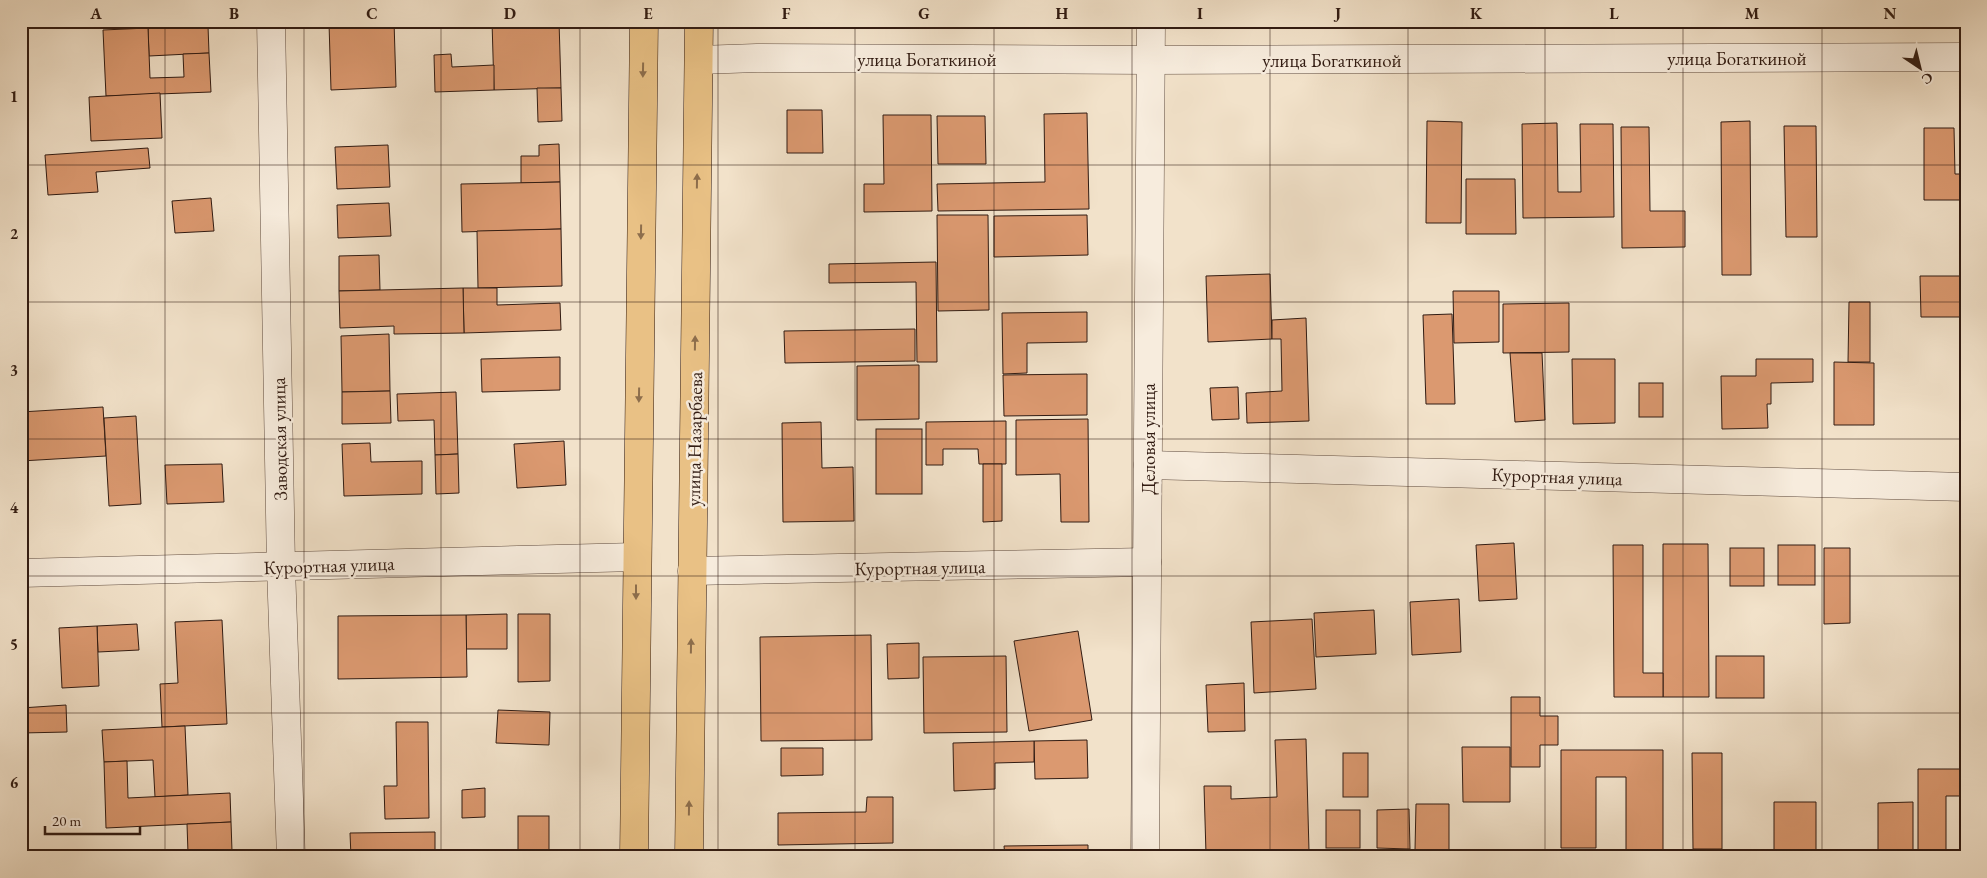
<svg xmlns="http://www.w3.org/2000/svg" width="1987" height="878" viewBox="0 0 1987 878" font-family="'EB Garamond',serif">
	<style>
		.building { fill: #db9970; stroke: #311b12 }
		.lines { fill: none; stroke-linecap: round; stroke-linejoin: round }
		.minor-casing { stroke: #614d40; stroke-width: 29 }
		.major-casing { stroke: #311b12; stroke-width: 29 }
		.minor { stroke: #f7ecdd; stroke-width: 28 }
		.major { stroke: #e9c185; stroke-width: 28 }
		.oneway { fill: #8d6e4c }
		.grid { fill: none; stroke: #311b12; stroke-width: 1; stroke-opacity: 0.55 }
		.labels { text-anchor: middle; stroke-width: 5; stroke-linejoin: round; paint-order: stroke }
		.street-label { font-size: 19px; fill: #311b12; stroke: #f7ecdd }
		.neatline { fill: none; stroke: #311b12; stroke-width: 2 }
		.grid-label { font-size: 16px; text-anchor: middle; font-weight: bold; fill: #311b12 }
	</style>
	<rect width="100%" height="100%" fill="#f2e2ca"/>
	<filter id="stains"><feTurbulence type="fractalNoise" baseFrequency=".004" numOctaves="4"/><feColorMatrix values="0 0 0 0 .2 0 0 0 0 .09 0 0 0 0 .02 0 0 0 .5 -.17"/></filter>
	<radialGradient id="worn" r=".72"><stop offset=".6" stop-color="#630" stop-opacity="0"/><stop offset="1" stop-color="#630" stop-opacity=".3"/></radialGradient>
	<g class="building">
		<path d="M394 21 396 87 331 90 329 23Z"/>
		<path d="M492 21H559L561 88 494 90Z"/>
		<path d="M208 26 209 53 149 56 148 28Z"/>
		<path d="M148 28 150 78 184 77 183 54 209 53 211 92 106 96 103 30Z"/>
		<path d="M451 54 452 67 494 65V90L435 92 434 55Z"/>
		<path d="M537 88H561L562 121 538 122Z"/>
		<path d="M160 93 162 138 91 141 89 97Z"/>
		<path d="M787 110H822L823 153H787Z"/>
		<path d="M1087 113 1089 209 938 211 937 184 1045 182 1044 114Z"/>
		<path d="M883 115H931L932 211 864 212V184H884Z"/>
		<path d="M937 116H985L986 164H938Z"/>
		<path d="M1427 121 1462 122 1461 223H1426Z"/>
		<path d="M1750 121 1751 275H1722L1721 122Z"/>
		<path d="M1557 123 1558 192H1581L1580 124H1613L1614 217 1523 218 1522 124Z"/>
		<path d="M1784 126H1816L1817 237H1786Z"/>
		<path d="M1621 127H1649L1650 211H1685V247L1622 248Z"/>
		<path d="M1924 128H1954L1955 174H1966V200H1924Z"/>
		<path d="M559 144 560 182 521 183V156H539V145Z"/>
		<path d="M388 145 390 187 337 189 335 147Z"/>
		<path d="M148 148 150 168 96 172 98 192 48 195 45 155Z"/>
		<path d="M1466 179H1515L1516 234H1466Z"/>
		<path d="M560 182 561 229 462 232 461 184Z"/>
		<path d="M211 198 214 231 175 233 172 201Z"/>
		<path d="M389 203 391 236 338 238 337 205Z"/>
		<path d="M937 215H988L989 310 938 311Z"/>
		<path d="M1087 215 1088 255 994 257V216Z"/>
		<path d="M561 229 562 286 478 288 477 231Z"/>
		<path d="M379 255 380 290 339 291V256Z"/>
		<path d="M936 262 937 362H917L916 282 829 283V264Z"/>
		<path d="M1270 274 1272 339 1208 342 1206 276Z"/>
		<path d="M1920 276H1966V317H1921Z"/>
		<path d="M463 288H497V305L560 303 561 330 464 333Z"/>
		<path d="M463 288 464 333 394 334V326L340 328 339 291Z"/>
		<path d="M1453 291H1499V342L1454 343Z"/>
		<path d="M1849 302H1870V362H1848Z"/>
		<path d="M1569 303V352L1503 353V304Z"/>
		<path d="M1087 312V342L1027 343V373L1003 374 1002 313Z"/>
		<path d="M1452 314 1455 404H1426L1423 315Z"/>
		<path d="M1306 318 1309 421 1247 423 1246 393 1282 391 1281 339H1272V320Z"/>
		<path d="M915 329V361L785 363 784 331Z"/>
		<path d="M389 334 390 391 342 392 341 336Z"/>
		<path d="M1510 353H1542L1545 420 1515 422Z"/>
		<path d="M560 357V390L482 392 481 359Z"/>
		<path d="M1572 359H1615V423L1573 424Z"/>
		<path d="M1756 359H1813V382L1771 383V404H1767L1768 428 1722 429 1721 376H1756Z"/>
		<path d="M1834 362 1874 363V425H1834Z"/>
		<path d="M919 365V419L857 420V366Z"/>
		<path d="M1087 374V415L1004 416 1003 375Z"/>
		<rect x="1639" y="383" width="24" height="34"/>
		<path d="M1238 387 1239 419 1212 420 1210 388Z"/>
		<rect x="1963" y="390" width="3" height="42"/>
		<path d="M390 391 391 423 342 424V392Z"/>
		<path d="M456 392 458 454 435 455 434 420 398 421 397 394Z"/>
		<path d="M103 407 106 456 21 461V412Z"/>
		<path d="M136 416 141 504 109 506 104 418Z"/>
		<path d="M1088 419 1089 522H1061L1060 474 1016 475V420Z"/>
		<path d="M1006 421V464H979L978 449H943V465H926V422Z"/>
		<path d="M821 422 822 468 853 467 854 521 783 522 782 423Z"/>
		<rect x="876" y="429" width="46" height="65"/>
		<path d="M564 441 566 485 517 488 514 444Z"/>
		<path d="M370 443 371 462 422 461V494L344 496 342 444Z"/>
		<path d="M458 454 459 493 436 494 435 455Z"/>
		<path d="M222 464 224 502 167 504 165 465Z"/>
		<path d="M983 464H1002V521L983 522Z"/>
		<path d="M1514 543 1517 599 1479 601 1476 545Z"/>
		<path d="M1663 544H1708L1709 697H1663Z"/>
		<path d="M1613 545H1643V673H1663V697H1614Z"/>
		<rect x="1778" y="545" width="37" height="40"/>
		<rect x="1730" y="548" width="34" height="38"/>
		<path d="M1824 548H1850V623L1824 624Z"/>
		<path d="M1459 599 1461 652 1412 655 1410 602Z"/>
		<path d="M1374 610 1376 654 1316 657 1314 613Z"/>
		<path d="M507 614V649H466V615Z"/>
		<path d="M518 614H550V681L518 682Z"/>
		<path d="M466 615 467 677 338 679V616Z"/>
		<path d="M1312 619 1316 689 1254 693 1251 622Z"/>
		<path d="M222 620 227 724 162 727 160 684 178 683 175 622Z"/>
		<path d="M137 624 139 650 98 652 97 626Z"/>
		<path d="M97 626 99 686 62 688 59 628Z"/>
		<path d="M1078 631 1092 720 1029 731 1014 641Z"/>
		<path d="M871 635 872 740 761 741 760 637Z"/>
		<path d="M919 643V678L888 679 887 644Z"/>
		<path d="M1006 656 1007 732 924 733 923 657Z"/>
		<rect x="1716" y="656" width="48" height="42"/>
		<path d="M1244 683 1245 731 1208 732 1206 685Z"/>
		<path d="M1511 697H1540V716H1558V745H1540V767H1511Z"/>
		<path d="M66 705 67 732 22 733 21 708Z"/>
		<path d="M498 710 550 712 549 745 496 743Z"/>
		<path d="M396 722H428L429 818 385 819 384 786H397Z"/>
		<path d="M185 726 188 795 155 797 153 760 104 762 102 730Z"/>
		<path d="M1306 739 1309 851 1206 854 1204 786H1231V799L1277 797 1275 740Z"/>
		<path d="M1087 740 1088 778 1035 779 1034 741Z"/>
		<path d="M1034 741V762L995 763V789L954 791 953 743Z"/>
		<path d="M1462 747H1510V802H1463Z"/>
		<path d="M781 748H823V775L781 776Z"/>
		<path d="M1561 750H1663V851L1626 852V777H1596V848H1561Z"/>
		<rect x="1343" y="753" width="25" height="44"/>
		<path d="M1692 753H1722V849H1693Z"/>
		<path d="M127 761 128 798 230 793 231 822 106 828 104 762Z"/>
		<path d="M1918 769H1966V796H1946V852H1918Z"/>
		<path d="M485 788V817L462 818V790Z"/>
		<path d="M867 797H893V843L778 845V813L866 812Z"/>
		<path d="M1774 802H1816V850L1774 851Z"/>
		<path d="M1913 802V851H1878V803Z"/>
		<path d="M1416 804H1449V850H1415Z"/>
		<path d="M1409 809 1410 849 1377 848V810Z"/>
		<rect x="1326" y="810" width="34" height="38"/>
		<rect x="518" y="816" width="31" height="41"/>
		<path d="M231 822 232 851 188 853 187 824Z"/>
		<path d="M435 832V857H351L350 833Z"/>
		<path d="M1088 845V857H1005L1004 846Z"/>
	</g>
	<g class="lines">
		<g class="minor-casing">
			<g id="minor">
				<path d="M271 21 281 567 291 857"/>
				<path d="M699 60 757 58 1151 60 1966 57"/>
				<path d="M1148 465 1966 487"/>
				<path d="M692 571 1147 562"/>
				<path d="M21 573 636 557"/>
				<path d="M1145 857 1151 21"/>
			</g>
		</g>
		<g class="major-casing">
			<g id="major">
				<path d="M634 857 644 21"/>
				<path d="M689 857 699 21"/>
			</g>
		</g>
		<use href="#minor" class="minor"/>
		<use href="#major" class="major"/>
	</g>
	<defs><path id="oneway-solid" d="M-6-.8H1V-3.2L6.5 0L1 3.2V.8H-6Z" transform="scale(1.25)"/></defs>
	<g class="oneway">
		<use href="#oneway-solid" transform="translate(643 70) rotate(91)"/>
		<use href="#oneway-solid" transform="translate(697 181) rotate(-89)"/>
		<use href="#oneway-solid" transform="translate(641 232) rotate(91)"/>
		<use href="#oneway-solid" transform="translate(695 343) rotate(-89)"/>
		<use href="#oneway-solid" transform="translate(639 395) rotate(91)"/>
		<use href="#oneway-solid" transform="translate(636 592) rotate(90)"/>
		<use href="#oneway-solid" transform="translate(691 646) rotate(-89)"/>
		<use href="#oneway-solid" transform="translate(689 808) rotate(-89)"/>
	</g>
	<path class="grid" d="M165 21V857M304 21V857M441 21V857M580 21V857M718 21V857M855 21V857M994 21V857M1132 21V857M1270 21V857M1408 21V857M1545 21V857M1683 21V857M1822 21V857M21 165H1966M21 302H1966M21 439H1966M21 576H1966M21 713H1966"/>
	<g class="labels">
		<g class="street-label">
			<text x="1737" y="65">улица Богаткиной</text>
			<text x="927" y="66">улица Богаткиной</text>
			<text x="1332" y="67">улица Богаткиной</text>
			<text transform="translate(279 439) rotate(-91)" y="7">Заводская улица</text>
			<text transform="translate(694 439) rotate(-89)" y="7">улица Назарбаева</text>
			<text transform="translate(1148 439) rotate(-90)" y="7">Деловая улица</text>
			<text transform="translate(1557 476) rotate(2)" y="7">Курортная улица</text>
			<text transform="translate(329 565) rotate(-2)" y="7">Курортная улица</text>
			<text transform="translate(920 567) rotate(-1)" y="7">Курортная улица</text>
		</g>
	</g>
	<rect width="1987" height="878" fill="none" stroke="#f2e2ca" stroke-width="55"/>
	<g transform="translate(1920 68) rotate(145)" stroke="#f7ecdd" stroke-width="4" paint-order="stroke">
	<path d="M0-4L9 19L0 12L-9 19Z" fill="#311b12"/>
	<text y="-8" font-size="14" font-weight="bold" text-anchor="middle" fill="#311b12">С</text>
	</g>
	<path d="M45 826v8h95v-8" fill="none" stroke="#311b12" stroke-width="2.5"/>
	<text x="52" y="826" font-size="15" fill="#311b12" stroke="#f7ecdd" stroke-width="4" paint-order="stroke">20 m</text>
	<rect x="28" y="28" width="1932" height="822" class="neatline"/>
	<g class="grid-label">
		<text x="96" y="19">A</text>
		<text x="234" y="19">B</text>
		<text x="372" y="19">C</text>
		<text x="510" y="19">D</text>
		<text x="648" y="19">E</text>
		<text x="786" y="19">F</text>
		<text x="924" y="19">G</text>
		<text x="1062" y="19">H</text>
		<text x="1200" y="19">I</text>
		<text x="1338" y="19">J</text>
		<text x="1476" y="19">K</text>
		<text x="1614" y="19">L</text>
		<text x="1752" y="19">M</text>
		<text x="1890" y="19">N</text>
		<text x="14" y="102">1</text>
		<text x="14" y="239">2</text>
		<text x="14" y="376">3</text>
		<text x="14" y="513">4</text>
		<text x="14" y="650">5</text>
		<text x="14" y="788">6</text>
	</g>
	<rect width="100%" height="100%" filter="url(#stains)"/>
	<rect width="100%" height="100%" fill="url(#worn)"/>
</svg>
